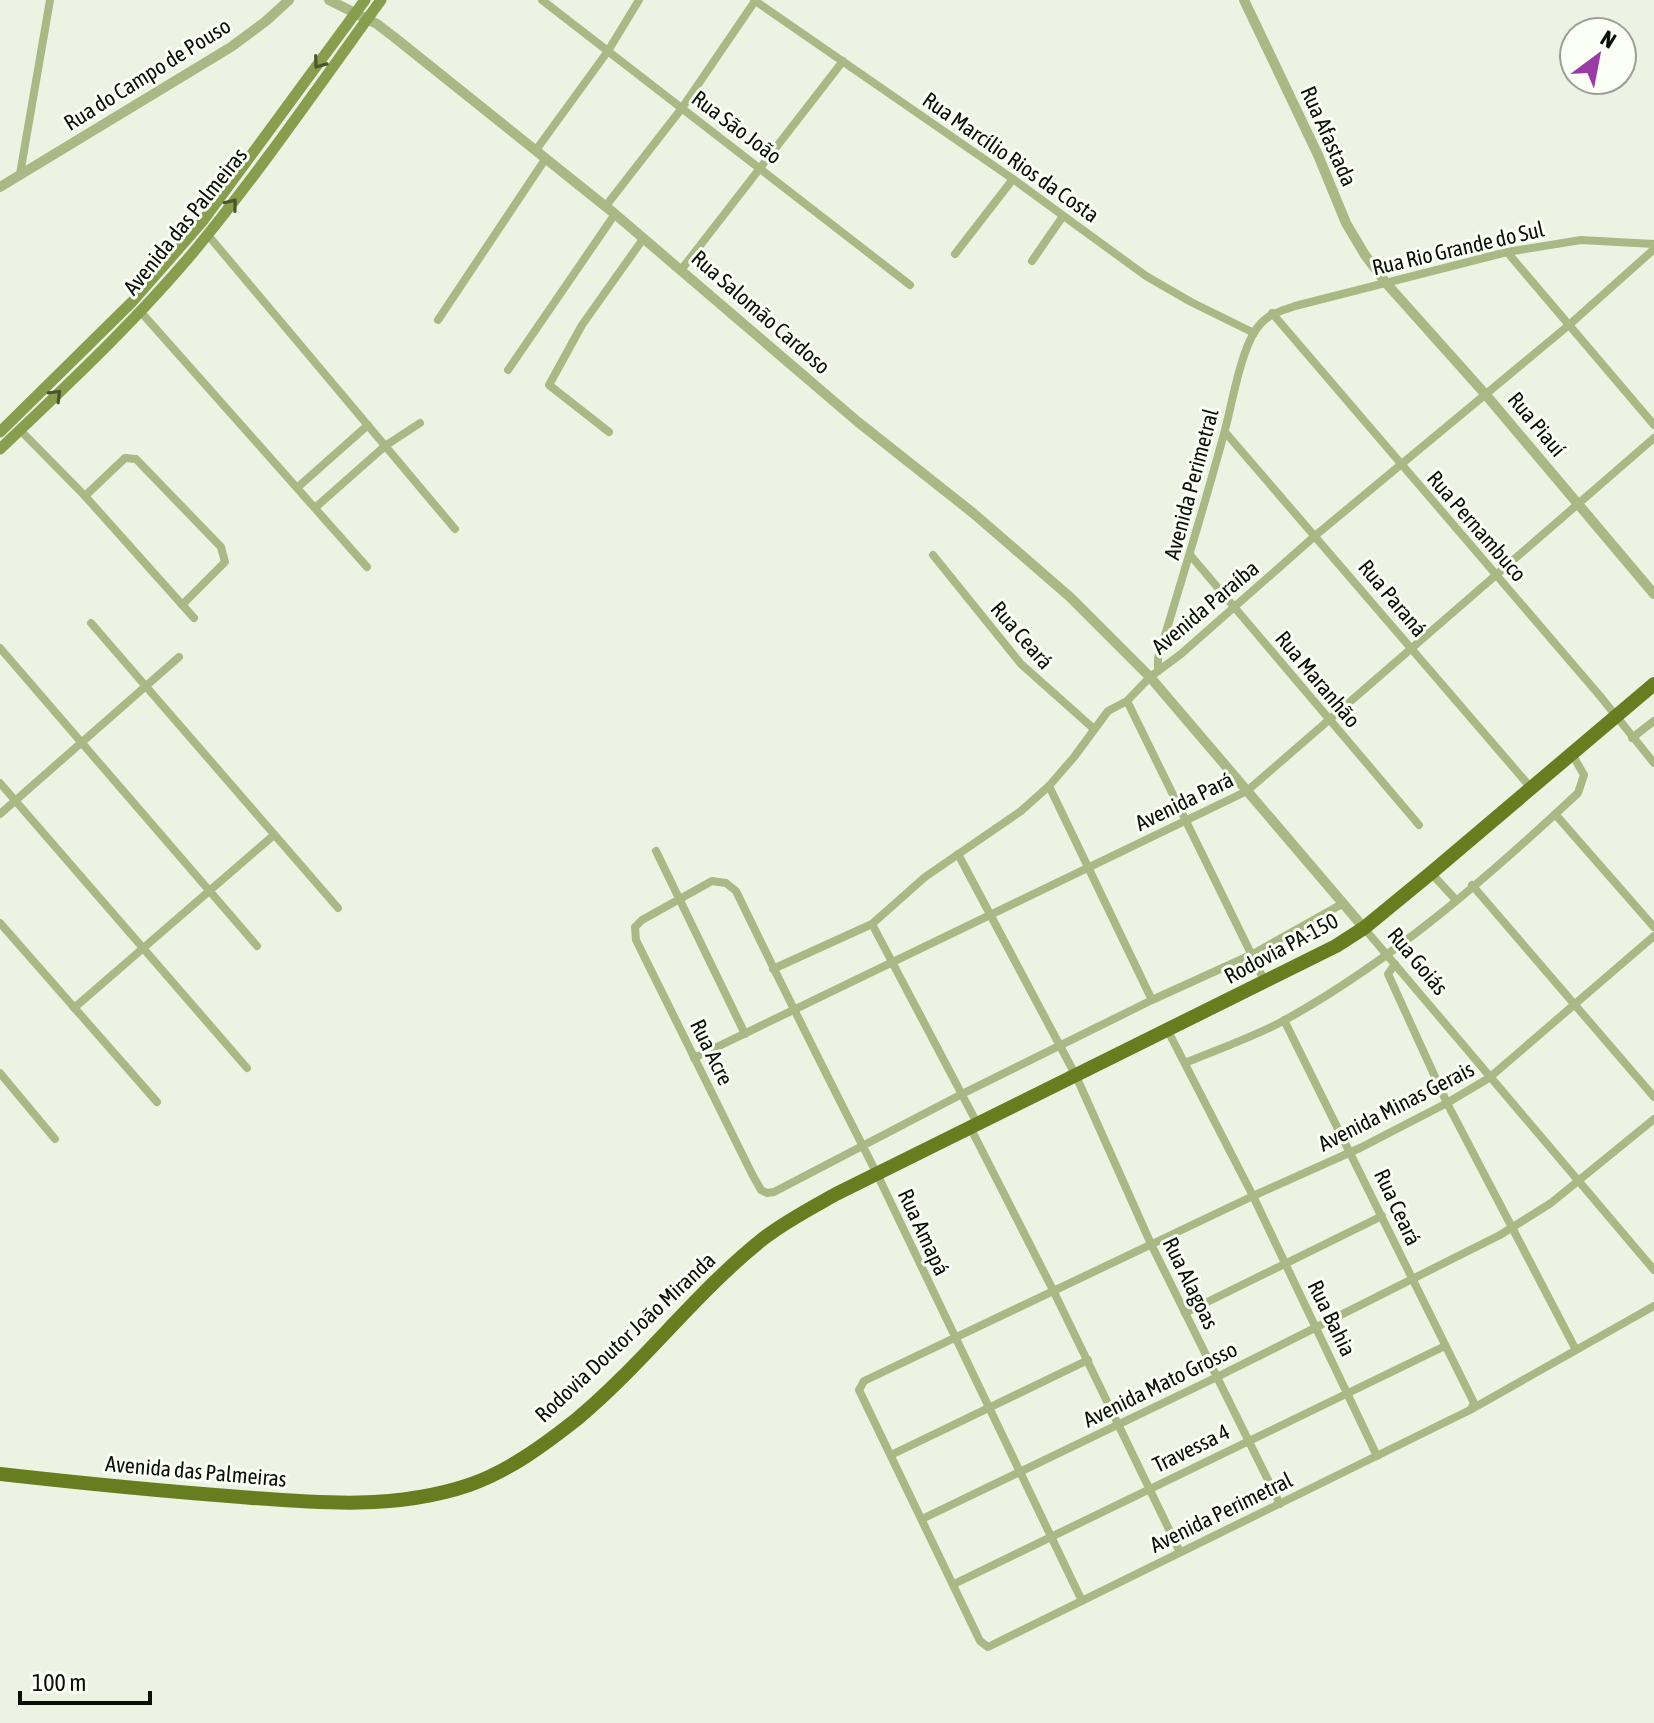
<svg xmlns="http://www.w3.org/2000/svg" width="1654" height="1723" viewBox="0 0 1654 1723" font-family="'Asap Condensed',sans-serif">
	<style>
		.lines { fill: none; stroke-linecap: round; stroke-linejoin: round }
		.minor { stroke: #a8b985; stroke-width: 8 }
		.tertiary { stroke: #a8b985; stroke-width: 10 }
		.secondary { stroke: #869e4d; stroke-width: 11 }
		.trunk { stroke: #667e1f; stroke-width: 14 }
		.oneway { stroke: #49562b }
		.labels { text-anchor: middle; stroke-width: 6; stroke-linejoin: round; paint-order: stroke }
		.street-label { font-size: 22px; fill: #0c0e09; stroke: #fbfff5 }
	</style>
	<rect width="100%" height="100%" fill="#edf3e2"/>
	<g class="lines">
		<g class="minor">
			<path d="M542 0 910 285"/>
			<path d="M754 0 1013 179 1146 276 1191 302 1254 333"/>
			<path d="M536 150 608 51 639 0"/>
			<path d="M20 174 50 0"/>
			<path d="M605 207 682 108 755 1"/>
			<path d="M207 234 455 529"/>
			<path d="M1507 252 1654 425"/>
			<path d="M955 254 1013 179"/>
			<path d="M1032 261 1063 216"/>
			<path d="M681 270 843 61"/>
			<path d="M140 311 367 567"/>
			<path d="M1272 313 1600 696 1654 763"/>
			<path d="M438 320 546 158"/>
			<path d="M508 370 615 214"/>
			<path d="M20 430 85 496 194 618"/>
			<path d="M609 432 549 385 582 325 643 239"/>
			<path d="M1225 432 1532 789"/>
			<path d="M298 487 368 425"/>
			<path d="M85 496 125 458 136 459 221 547 225 562 182 605"/>
			<path d="M316 507 385 446 420 423"/>
			<path d="M933 555 1021 664 1094 729"/>
			<path d="M1191 556 1419 825"/>
			<path d="M91 623 338 908"/>
			<path d="M0 648 257 946"/>
			<path d="M1158 671V658C1180 586 1202 514 1222 441 1231 411 1239 356 1255 331 1266 314 1278 312 1295 306L1507 252 1581 240 1654 244"/>
			<path d="M1127 701 1265 982"/>
			<path d="M1632 738 1654 721"/>
			<path d="M0 783 247 1068"/>
			<path d="M1049 786 1152 1000"/>
			<path d="M0 814 179 657"/>
			<path d="M1555 814 1654 927"/>
			<path d="M656 851 745 1034"/>
			<path d="M958 854 1076 1076 1151 1244 1280 1504"/>
			<path d="M1431 873 1456 900"/>
			<path d="M1472 885 1654 1097"/>
			<path d="M0 923 157 1102"/>
			<path d="M872 924 978 1125"/>
			<path d="M1364 928 1654 1270"/>
			<path d="M1654 936 1489 1078 1447 1103 1360 1148 1253 1196 864 1381 859 1390 980 1641 988 1647 1470 1410 1654 1306"/>
			<path d="M1395 964 1388 974 1447 1103 1576 1350"/>
			<path d="M773 969 872 924 925 877 1021 811 1049 786 1074 757 1108 711 1127 701 1150 677 1181 654 1316 535 1569 325 1652 251"/>
			<path d="M74 1008 274 835"/>
			<path d="M1284 1020 1474 1403 1471 1409"/>
			<path d="M1168 1031 1253 1196 1377 1456"/>
			<path d="M694 1058 1247 791 1654 438"/>
			<path d="M1185 1063C1218 1049 1254 1037 1285 1020 1393 960 1488 877 1578 793L1584 775 1572 754"/>
			<path d="M0 1073 55 1139"/>
			<path d="M971 1129 1053 1290 1180 1552"/>
			<path d="M1185 1313 1382 1216"/>
			<path d="M891 1455 1088 1360"/>
			<path d="M922 1519 1217 1377 1500 1235 1551 1203 1654 1119"/>
			<path d="M954 1584 1445 1346"/>
			<path d="M1082 1601 877 1174C829 1080 782 986 736 891L726 883 712 881 642 920 635 927 636 940 752 1174 761 1190 767 1193 774 1192 962 1094 1152 1000 1253 954 1342 904"/>
		</g>
		<g class="tertiary">
			<path d="M329 0 377 24 394 37 615 214 858 422 973 513 1070 597 1150 677 1364 928"/>
			<path d="M1244 0 1318 155 1346 223 1365 255 1386 283 1486 395 1654 594"/>
			<path d="M0 187 231 47 266 21 289 0"/>
		</g>
		<g class="secondary">
			<path d="M0 432 132 302 202 222 365 0"/>
			<path d="M0 449C67 385 136 321 196 249 261 170 320 84 381 0"/>
		</g>
		<path class="trunk" d="M0 1474C80 1483 160 1491 241 1497 317 1503 395 1510 469 1485 509 1471 544 1445 577 1419 643 1364 696 1292 764 1238 786 1221 811 1208 836 1194L1336 946 1364 928 1431 873 1654 684"/>
	</g>
	<defs><path id="oneway-chevron" d="M-2-3.5L2.5 0L-2 3.5" fill="none" stroke-width="1.6" stroke-linecap="round" stroke-linejoin="round" transform="scale(2)"/></defs>
	<g class="oneway">
		<use href="#oneway-chevron" transform="translate(319 63) rotate(126)"/>
		<use href="#oneway-chevron" transform="translate(232 204) rotate(-51)"/>
		<use href="#oneway-chevron" transform="translate(56 395) rotate(-45)"/>
	</g>
	<g class="labels">
		<g class="street-label">
			<text transform="translate(147 74) rotate(-32)" y="8">Rua do Campo de Pouso</text>
			<text transform="translate(737 127) rotate(37)" y="8">Rua São João</text>
			<text transform="translate(1329 136) rotate(66)" y="8">Rua Afastada</text>
			<text transform="translate(1011 157) rotate(35)" y="8">Rua Marcílio Rios da Costa</text>
			<text transform="translate(185 221) rotate(-51)" y="8">Avenida das Palmeiras</text>
			<text transform="translate(1458 248) rotate(-13)" y="8">Rua Rio Grande do Sul</text>
			<text transform="translate(761 312) rotate(41)" y="8">Rua Salomão Cardoso</text>
			<text transform="translate(1537 424) rotate(50)" y="8">Rua Piauí</text>
			<text transform="translate(1191 484) rotate(-75)" y="8">Avenida Perimetral</text>
			<text transform="translate(1477 526) rotate(49)" y="8">Rua Pernambuco</text>
			<text transform="translate(1393 598) rotate(50)" y="8">Rua Paraná</text>
			<text transform="translate(1205 607) rotate(-40)" y="8">Avenida Paraíba</text>
			<text transform="translate(1022 635) rotate(49)" y="8">Rua Ceará</text>
			<text transform="translate(1318 679) rotate(50)" y="8">Rua Maranhão</text>
			<text transform="translate(1184 801) rotate(-26)" y="8">Avenida Pará</text>
			<text transform="translate(1281 948) rotate(-28)" y="8">Rodovia PA-150</text>
			<text transform="translate(1418 961) rotate(50)" y="8">Rua Goiás</text>
			<text transform="translate(712 1052) rotate(64)" y="8">Rua Acre</text>
			<text transform="translate(1396 1106) rotate(-27)" y="8">Avenida Minas Gerais</text>
			<text transform="translate(1398 1207) rotate(65)" y="8">Rua Ceará</text>
			<text transform="translate(924 1232) rotate(65)" y="8">Rua Amapá</text>
			<text transform="translate(1191 1283) rotate(64)" y="8">Rua Alagoas</text>
			<text transform="translate(1332 1318) rotate(64)" y="8">Rua Bahia</text>
			<text transform="translate(625 1337) rotate(-43)" y="8">Rodovia Doutor João Miranda</text>
			<text transform="translate(1160 1384) rotate(-26)" y="8">Avenida Mato Grosso</text>
			<text transform="translate(1191 1448) rotate(-26)" y="8">Travessa 4</text>
			<text transform="translate(196 1471) rotate(5)" y="8">Avenida das Palmeiras</text>
			<text transform="translate(1221 1512) rotate(-26)" y="8">Avenida Perimetral</text>
		</g>
	</g>
	<g transform="translate(1598 56) rotate(32)"><circle r="38" fill="#fbfff5" stroke="#9b9f97" stroke-width="2"/>
	<path d="M0-6L14 30L0 20L-14 30Z" fill="#993ba4"/>
	<text y="-12" font-size="22" font-weight="bold" text-anchor="middle" fill="#0c0e09">N</text>
	</g>
	<path d="M20 1691v12h130v-12" fill="none" stroke="#0c0e09" stroke-width="4"/>
	<text x="32" y="1691" font-size="24" fill="#0c0e09" stroke="#fbfff5" stroke-width="6" paint-order="stroke">100 m</text>
</svg>
